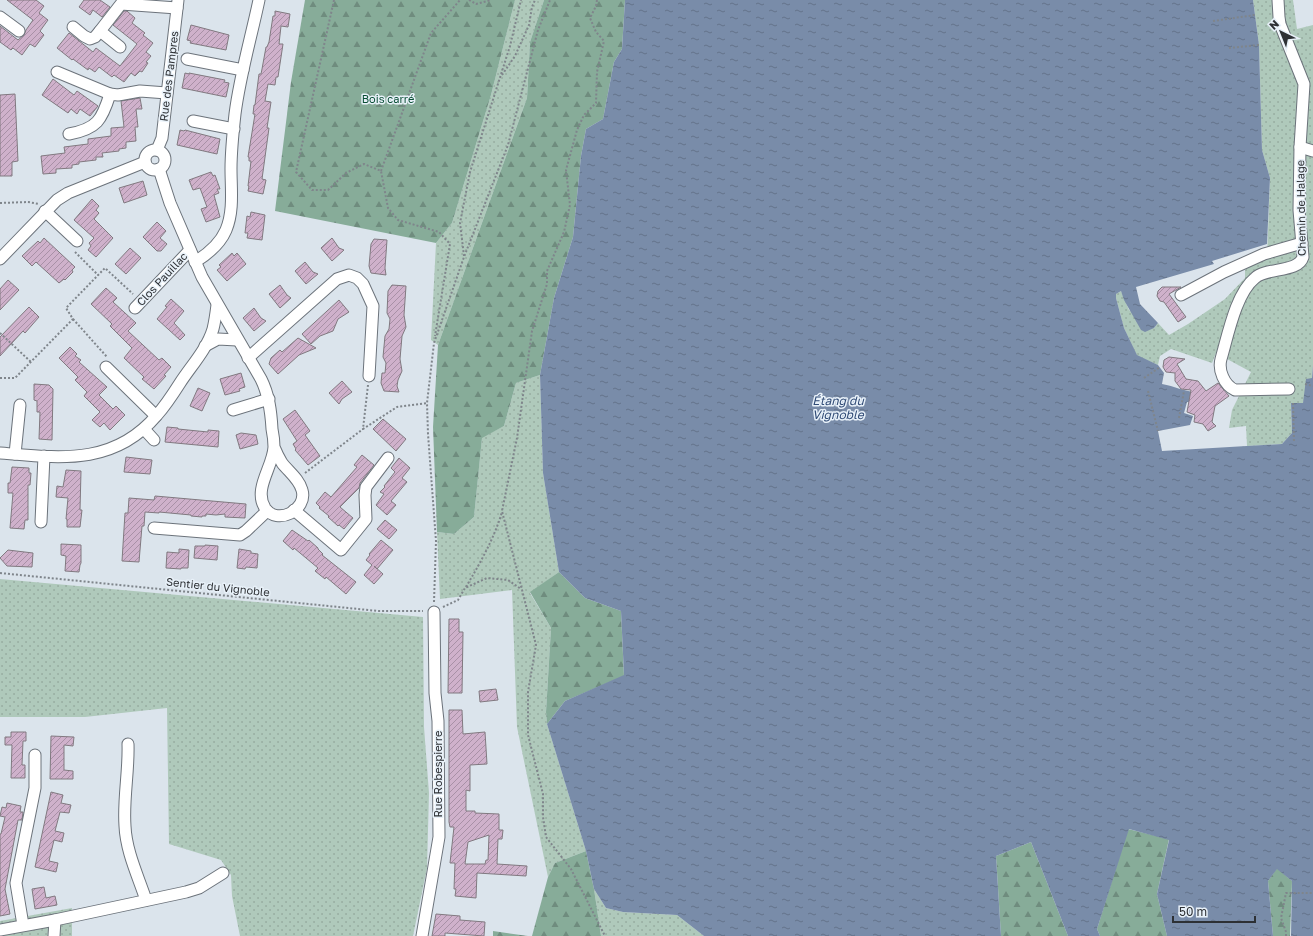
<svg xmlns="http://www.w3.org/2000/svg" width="1313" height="936" viewBox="0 0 1313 936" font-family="'Golos Text',sans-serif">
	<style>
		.grass { fill: url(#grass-dots) }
		.forest { fill: url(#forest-firs) }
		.water { fill: url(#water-ripples) }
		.building { fill: url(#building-hatch); stroke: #817980; fill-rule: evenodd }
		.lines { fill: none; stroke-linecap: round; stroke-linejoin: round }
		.minor-casing { stroke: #6c737b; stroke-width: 13 }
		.path { stroke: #7f858b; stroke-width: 2; stroke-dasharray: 2 2; stroke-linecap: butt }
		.minor { stroke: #fff; stroke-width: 11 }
		.labels { text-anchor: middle; stroke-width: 3; stroke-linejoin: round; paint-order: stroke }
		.street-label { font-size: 11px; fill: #2d3034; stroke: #e8f1f9 }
		.park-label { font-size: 11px; fill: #0a4f35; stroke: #e8f1f9 }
		.water-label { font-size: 12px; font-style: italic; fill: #304b76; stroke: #e8f1f9 }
	</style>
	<defs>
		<pattern id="grass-dots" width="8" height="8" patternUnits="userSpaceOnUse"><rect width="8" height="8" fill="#afc9bb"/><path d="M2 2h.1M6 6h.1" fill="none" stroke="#97ada1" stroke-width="1.8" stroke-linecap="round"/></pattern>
		<pattern id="forest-firs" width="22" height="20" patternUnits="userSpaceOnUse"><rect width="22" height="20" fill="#87ac99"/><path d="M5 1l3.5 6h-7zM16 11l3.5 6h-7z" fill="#6f8c7e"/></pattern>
		<pattern id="water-ripples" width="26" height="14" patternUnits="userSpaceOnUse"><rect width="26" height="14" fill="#798ca9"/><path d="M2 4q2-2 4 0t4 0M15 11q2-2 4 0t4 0" fill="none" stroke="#64738a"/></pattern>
		<pattern id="building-hatch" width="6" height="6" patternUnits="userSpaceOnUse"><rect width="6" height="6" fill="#cfb1cb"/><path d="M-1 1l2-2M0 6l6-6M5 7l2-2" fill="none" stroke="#a890a6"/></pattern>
	</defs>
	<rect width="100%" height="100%" fill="#dbe4ec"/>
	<g class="grass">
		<path d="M515 0H544L530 42 527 98 438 345 431 340 436 243 452 223 491 95Z"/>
		<path d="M1253 0H1293L1297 29 1313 25V365L1312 378 1303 403 1291 404 1292 433 1282 444 1247 446 1246 426 1229 428 1232 410 1251 372 1216 353 1212 363 1171 349 1160 356 1158 365 1137 356 1124 328 1116 298V294L1121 291 1129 310 1154 328 1158 323 1169 335 1188 324 1225 299 1245 278V270L1254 262 1267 259 1270 178 1262 150 1259 45Z"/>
		<path d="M540 375 543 473 559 572 530 593 551 628 546 712 547 724 586 851 555 863 548 877 517 727 512 590 440 599 437 532 454 534 474 517 482 437 504 426 516 383Z"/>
		<path d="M0 579 423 617 424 727 429 793 427 868 413 936H240L232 896 231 875 221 860 169 844 167 708 85 717H0Z"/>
		<path d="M594 889 606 908 623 912 677 915 704 936H601Z"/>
		<path d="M72 908V936H0V921Z"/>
	</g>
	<g class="forest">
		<path d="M305 0H515L491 95 452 223 436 243 275 211 291 82Z"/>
		<path d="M544 0H625L622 49 614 62 603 119 586 129 581 156 573 237 554 298 540 375 516 383 504 426 482 438 474 517 454 534 437 532 433 427 438 345 527 98 530 42Z"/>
		<path d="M559 572 585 598 621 611 624 676 565 701 547 724 546 712 551 628 530 592Z"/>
		<path d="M1128 829 1169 839 1157 894 1167 936H1100L1097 929Z"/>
		<path d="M1031 842 1068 936H1001L996 856Z"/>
		<path d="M586 851 594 889 601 936H532L548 877 555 863Z"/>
		<path d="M1277 868 1292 881 1290 936H1273L1268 881Z"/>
		<path d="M493 931 528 936H493Z"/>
	</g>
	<path class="water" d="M625 0H1253L1259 45 1262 150 1270 178 1267 244 1212 261 1214 264 1136 287 1140 304 1158 323 1154 328 1145 332 1141 330 1124 300 1121 291 1116 294V298L1124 328 1137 355 1158 365 1164 373 1162 384C1175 386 1182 391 1195 392V403L1187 402 1184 413 1193 416 1190 425 1158 431 1162 451 1282 444 1292 433 1291 403H1303L1306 379 1312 378 1313 365V936H1291L1292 881 1277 869 1268 881 1273 936H1167L1157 894 1169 840 1129 829 1097 929 1100 936H1068L1031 842 996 856 1001 936H704L677 915 623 912 606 908 594 889 586 851 547 724 565 701 624 675 621 611 585 598 559 572 543 473 540 375 554 298 573 237 581 156 586 129 603 119 614 62 622 49Z"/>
	<g class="building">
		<path d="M7 0H36L44 6 39 13 48 20 40 31 44 35 35 47 30 44 22 55 13 48 11 50 0 42V26L18 40 24 35 26 30 33 20Z"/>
		<path d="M84 0H100L110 7 102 17 93 10 90 15 79 7Z"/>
		<path d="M124 11H127L135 18 132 23 145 33 143 35 153 43 146 52 151 56 146 62 148 63 142 72 140 71 135 76 131 73 124 82 114 75 112 77 99 67 95 72 89 68 88 70 73 59 72 60 57 48 69 33 93 52 96 48 120 66 137 44 113 25Z"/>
		<path d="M275 11 290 14 288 27 281 26 279 44H283L278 77H276L275 85 268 84 265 101 271 102 267 128H269L262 179 266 180 263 194 248 191 249 186H248L251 161H249V157H248L255 114H253L254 105H255L259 74H261L262 69 266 47H267L269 42 273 16H275Z"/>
		<path d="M191 25 229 35 226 50 190 43 191 41 187 40Z"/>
		<path d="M185 73 189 74V73L225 80 224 82 229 83 226 97 182 88Z"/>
		<path d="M53 79 74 95 77 91 98 106 90 116 80 109 77 114 71 109 68 113 42 95Z"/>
		<path d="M15 94 18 161 12 162V176H0V95Z"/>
		<path d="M140 98 142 109H136L138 127H135L136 141 126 142V148L119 149V151L102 153 103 157H96V160L79 162V164L72 165V168L56 169V173L43 174 41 156 65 153 64 147 88 144V139L111 136V128L124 127 121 101Z"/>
		<path d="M180 130 184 131 185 130 220 139 217 154 177 145Z"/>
		<path d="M211 172 213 176 215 175 220 189H217L219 193 214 195 220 217 206 222 201 209 207 207 200 188 193 190 189 180Z"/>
		<path d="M143 181 147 195 124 203 119 188Z"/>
		<path d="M92 199 99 206 96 210 99 213 94 219 113 238 96 257 88 250 91 246 89 243 94 238 74 220Z"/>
		<path d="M251 212 265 215 262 240 247 238 248 233H245L247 216 250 217Z"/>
		<path d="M157 222 166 231 160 238 167 244 161 251H157L143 237Z"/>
		<path d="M44 238 75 267 72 270 73 272 65 280 64 279 59 283 36 262 32 266 22 256 38 241 40 243Z"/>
		<path d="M332 238 339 248 344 250 332 261 321 248Z"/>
		<path d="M374 239 387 240 385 268 386 275 371 273 369 266 371 244Z"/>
		<path d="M130 248 141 258 126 274 115 264Z"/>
		<path d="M232 253 234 256 237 253 246 264 227 281 217 270 221 267 219 265Z"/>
		<path d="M305 262 313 272 318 274 306 284 295 271Z"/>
		<path d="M8 280 19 290 0 310V289Z"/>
		<path d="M280 285 287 295 291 298 280 308 269 294Z"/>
		<path d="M392 285 406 286 404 315 406 327 402 336 400 359 402 371 398 380 397 386 399 392 384 391 381 383 382 373H385L386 363 383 357 385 336 389 329 390 319 387 313 388 291Z"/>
		<path d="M1162 287H1181L1169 294 1186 317 1178 322 1164 302 1160 301 1157 296 1158 291Z"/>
		<path d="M106 288 117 298 113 302 136 323 128 331 159 360 162 358 171 367 164 375 166 376 154 389 142 379 144 377 124 358 132 348 110 326 112 324 91 304Z"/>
		<path d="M171 299 184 311 174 323 185 335 180 340 157 319 167 307 165 306Z"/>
		<path d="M339 300 349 312 338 319 333 331 320 336 311 344 302 334Z"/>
		<path d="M29 307 39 317 25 333 23 331 0 356V337Z"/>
		<path d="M254 308 261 318 266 321 254 331 243 318Z"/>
		<path d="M298 338 316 348 299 355 278 374 269 364 271 358 280 350 282 352Z"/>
		<path d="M70 347 77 354 75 356 81 360 79 362 107 387 99 395 113 409 116 406 125 415 110 430 104 423 100 427 92 420 100 412 84 396 87 392 75 380 78 377 59 358Z"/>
		<path d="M1169 357 1185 359 1177 364 1186 379 1198 381 1206 391 1218 383 1229 396 1215 406 1212 422 1216 426 1208 431 1203 424 1194 422 1195 415 1187 412 1191 390 1181 389 1175 381V373L1166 372 1163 367 1164 360Z"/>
		<path d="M241 373 245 387 239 389 240 391 225 395 220 379Z"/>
		<path d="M342 381 352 392 342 399 339 404 329 393Z"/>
		<path d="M34 384 49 385 53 389 52 440 39 439 40 412H37V401L34 400Z"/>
		<path d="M198 388 210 393 202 411 190 406Z"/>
		<path d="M295 410 310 431 305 435 320 456 308 465 295 450 296 449 293 444 297 441 283 419Z"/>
		<path d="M383 419 406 439 396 451 373 429Z"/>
		<path d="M167 427 178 428V429L208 432V430L219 431 218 447 165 442Z"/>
		<path d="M241 433 256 435 258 444 240 449 236 435Z"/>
		<path d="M362 455 374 465 360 483 359 488 340 507 353 518 344 529 339 525 338 526 328 517 329 516 319 508 320 507 316 503 325 492 331 497 357 467 354 465Z"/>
		<path d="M126 457 152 460 150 474 124 472Z"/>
		<path d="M399 458 410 468 402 478 407 482 391 501 396 505 387 515 376 505 384 494 380 492 385 487 384 486 395 472 391 468Z"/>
		<path d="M12 467 29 468V473H31L30 485H28V520H25L24 529 10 528 13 493H8V483H10Z"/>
		<path d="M66 470 81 471 80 510H82L80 527H67V519H66L68 498 56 497 57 486 63 487Z"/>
		<path d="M155 496 246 504 245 518 225 517V514L216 515 206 514V516H202V517L191 516V515L159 512V513L145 512 144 526H142L139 562 122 561 125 513H128L129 498 154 500Z"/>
		<path d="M385 520 397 530 389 539 377 529Z"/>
		<path d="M292 530 308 541 309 540 318 548V549L323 554 322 555 356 582 346 594 326 577 325 579 315 571 318 568 294 548 293 550 283 541Z"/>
		<path d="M381 540 393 550 377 569 374 566 383 574 374 584 364 575 372 565 366 560 370 555 369 554Z"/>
		<path d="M61 544 81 545V563L80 565 79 572 65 571 66 556 61 555Z"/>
		<path d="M205 545 218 546 217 560 194 558 195 546H205Z"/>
		<path d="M179 549 189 550 188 568H181V569L166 568 167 552 179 553Z"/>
		<path d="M239 549 251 551V553L258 554 257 568 246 567 245 569 237 568Z"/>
		<path d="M8 550 33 553 32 567 7 566 0 558Z"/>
		<path d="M449 619H459V632H463L462 693H448Z"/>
		<path d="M496 689 498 700 480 702 479 691Z"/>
		<path d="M449 710H462L463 734 485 732 487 764 470 765V791L466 790V811H475V813L499 814V830H503L502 839H498L497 864 527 866 526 876 477 873 476 898 455 896 456 889H454L455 863H450L454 827H450L449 822ZM489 835 488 860H486L485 864H465L468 842Z"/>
		<path d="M11 732H26V741H23L22 765H25V778H11L12 745H5V737H11Z"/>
		<path d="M51 736 74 737 73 746 64 745V770L73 771V779H50Z"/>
		<path d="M51 792 63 795 61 803 71 805 69 813 60 812 55 831 64 833 62 842 54 840 49 861 58 863 56 872 35 867Z"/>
		<path d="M7 803 21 806 20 812H23L22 820H18L5 889 10 914 0 916V834H1L5 817 0 816 2 807 6 808Z"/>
		<path d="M44 887 46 898 55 896 57 905 35 909 32 889Z"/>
		<path d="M436 914 460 916V920L485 922 484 936 445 933V936H432Z"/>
	</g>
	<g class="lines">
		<g class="minor-casing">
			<g id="minor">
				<path d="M1278 0 1279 17 1280 24 1304 84 1300 147 1299 210 1303 257C1298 273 1267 267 1255 278 1236 293 1228 335 1221 359 1218 370 1224 385 1235 390L1289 389"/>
				<path d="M0 17 19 31"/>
				<path d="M73 27 84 36 90 39 95 37 100 31"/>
				<path d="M120 47 100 31 121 4 177 8"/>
				<path d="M187 59 243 70"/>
				<path d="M57 72 110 94"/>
				<path d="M193 121 234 129"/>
				<path d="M69 134C97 129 102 120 110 94L118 95 140 91 167 93"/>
				<path d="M1300 147 1313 151"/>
				<circle cx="155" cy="160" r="10"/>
				<path d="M157 150 162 138 178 0"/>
				<path d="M159 169 170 203 202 277 261 379C269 395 271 411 272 429 273 434 274 441 274 447 273 467 253 489 265 508 277 526 308 510 302 490 299 479 289 472 282 463 279 458 276 452 274 447"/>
				<path d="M45 211 77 241"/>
				<path d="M0 259 57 200 68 193 145 162"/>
				<path d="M195 262C208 254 220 244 226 230 234 211 231 189 231 169 231 151 233 132 235 114 240 75 251 38 259 0"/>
				<path d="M1181 295 1224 272 1264 254 1302 243"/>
				<path d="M135 308 190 250"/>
				<path d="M205 346 218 339 237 340"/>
				<path d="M248 358 337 279 349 275 357 278 363 284 373 306 369 376"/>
				<path d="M106 367 156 416"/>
				<path d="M233 410 269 399"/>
				<path d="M144 429 154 440"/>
				<path d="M0 453C60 458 114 466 157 415 166 405 173 394 180 383 191 366 207 349 213 329 215 321 216 313 217 305"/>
				<path d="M15 454 20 405"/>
				<path d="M294 510 341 550 366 519 365 495 366 487 388 458"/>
				<path d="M41 522 44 456"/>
				<path d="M154 528 240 535 246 531 267 511"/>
				<path d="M128 744C129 771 123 799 125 826 126 851 138 876 146 900"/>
				<path d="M23 925 16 883 35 788V755"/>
				<path d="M0 930 55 920 186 892 199 888 223 873"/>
				<path d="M54 936 55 920"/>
				<path d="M422 936 439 837 438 721 435 693 434 612"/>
			</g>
		</g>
		<g class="path">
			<path d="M334 0 296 172 312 190H328L346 173 364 164 381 171 388 208 398 220 439 232 450 244 435 336"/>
			<path d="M469 0 476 4 491 0"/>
			<path d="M597 0 596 6 590 18 596 32 604 41 597 72 596 103 584 115 577 130 566 170 570 205 564 232 547 271V284L532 331 517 438 502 511 536 645 528 692V735L543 794V817L546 837 571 869 605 936"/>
			<path d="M1213 21 1255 15"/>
			<path d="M1229 48 1259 45"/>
			<path d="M502 75 515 56 529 25 532 7 535 0"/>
			<path d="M381 171 431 33 460 0"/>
			<path d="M0 203 28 202 39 204"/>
			<path d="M75 252 98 275"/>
			<path d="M464 256 460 223 470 172 510 46 521 0"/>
			<path d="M73 319 107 357"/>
			<path d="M0 333 31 362"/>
			<path d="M0 378H15L73 319 66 308 105 268 133 294"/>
			<path d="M1144 378 1160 367"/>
			<path d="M1305 384 1313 386"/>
			<path d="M368 385 363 429 397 407 427 403"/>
			<path d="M1148 391 1158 431"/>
			<path d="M1293 403 1294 442"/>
			<path d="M1179 418 1184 391"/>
			<path d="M305 473 363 429"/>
			<path d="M0 573 378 611H423"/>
			<path d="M466 587C480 563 494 539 502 512"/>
			<path d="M434 602 436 541 428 434 427 403 434 343 464 257 508 145 538 30 550 0"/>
			<path d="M443 607 458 600 465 588 487 578 508 580 521 589"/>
			<path d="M1286 936V932L1281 918 1286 893H1313"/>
		</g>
		<use href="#minor" class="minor"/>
	</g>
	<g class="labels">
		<g class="street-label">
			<text transform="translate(169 76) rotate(-83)" y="4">Rue des Pampres</text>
			<text transform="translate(1301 208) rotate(-91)" y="4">Chemin de Halage</text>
			<text transform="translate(162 279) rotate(-47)" y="4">Clos Pauillac</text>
			<text transform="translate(218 587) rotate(6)" y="4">Sentier du Vignoble</text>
			<text transform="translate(438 774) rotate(-90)" y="4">Rue Robespierre</text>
		</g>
		<g class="park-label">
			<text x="388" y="103">Bois carré</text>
		</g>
		<g class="water-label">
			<text x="838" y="405">Étang du<tspan x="838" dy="14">Vignoble</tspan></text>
		</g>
	</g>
	<g transform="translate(1281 32) rotate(317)" stroke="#e8f1f9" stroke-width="3" paint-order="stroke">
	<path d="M0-3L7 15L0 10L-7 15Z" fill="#2d3034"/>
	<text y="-6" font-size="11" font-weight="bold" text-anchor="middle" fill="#2d3034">N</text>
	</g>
	<path d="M1173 916v6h82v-6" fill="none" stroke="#2d3034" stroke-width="2"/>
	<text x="1179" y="916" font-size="12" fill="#2d3034" stroke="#e8f1f9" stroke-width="3" paint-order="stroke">50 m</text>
</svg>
